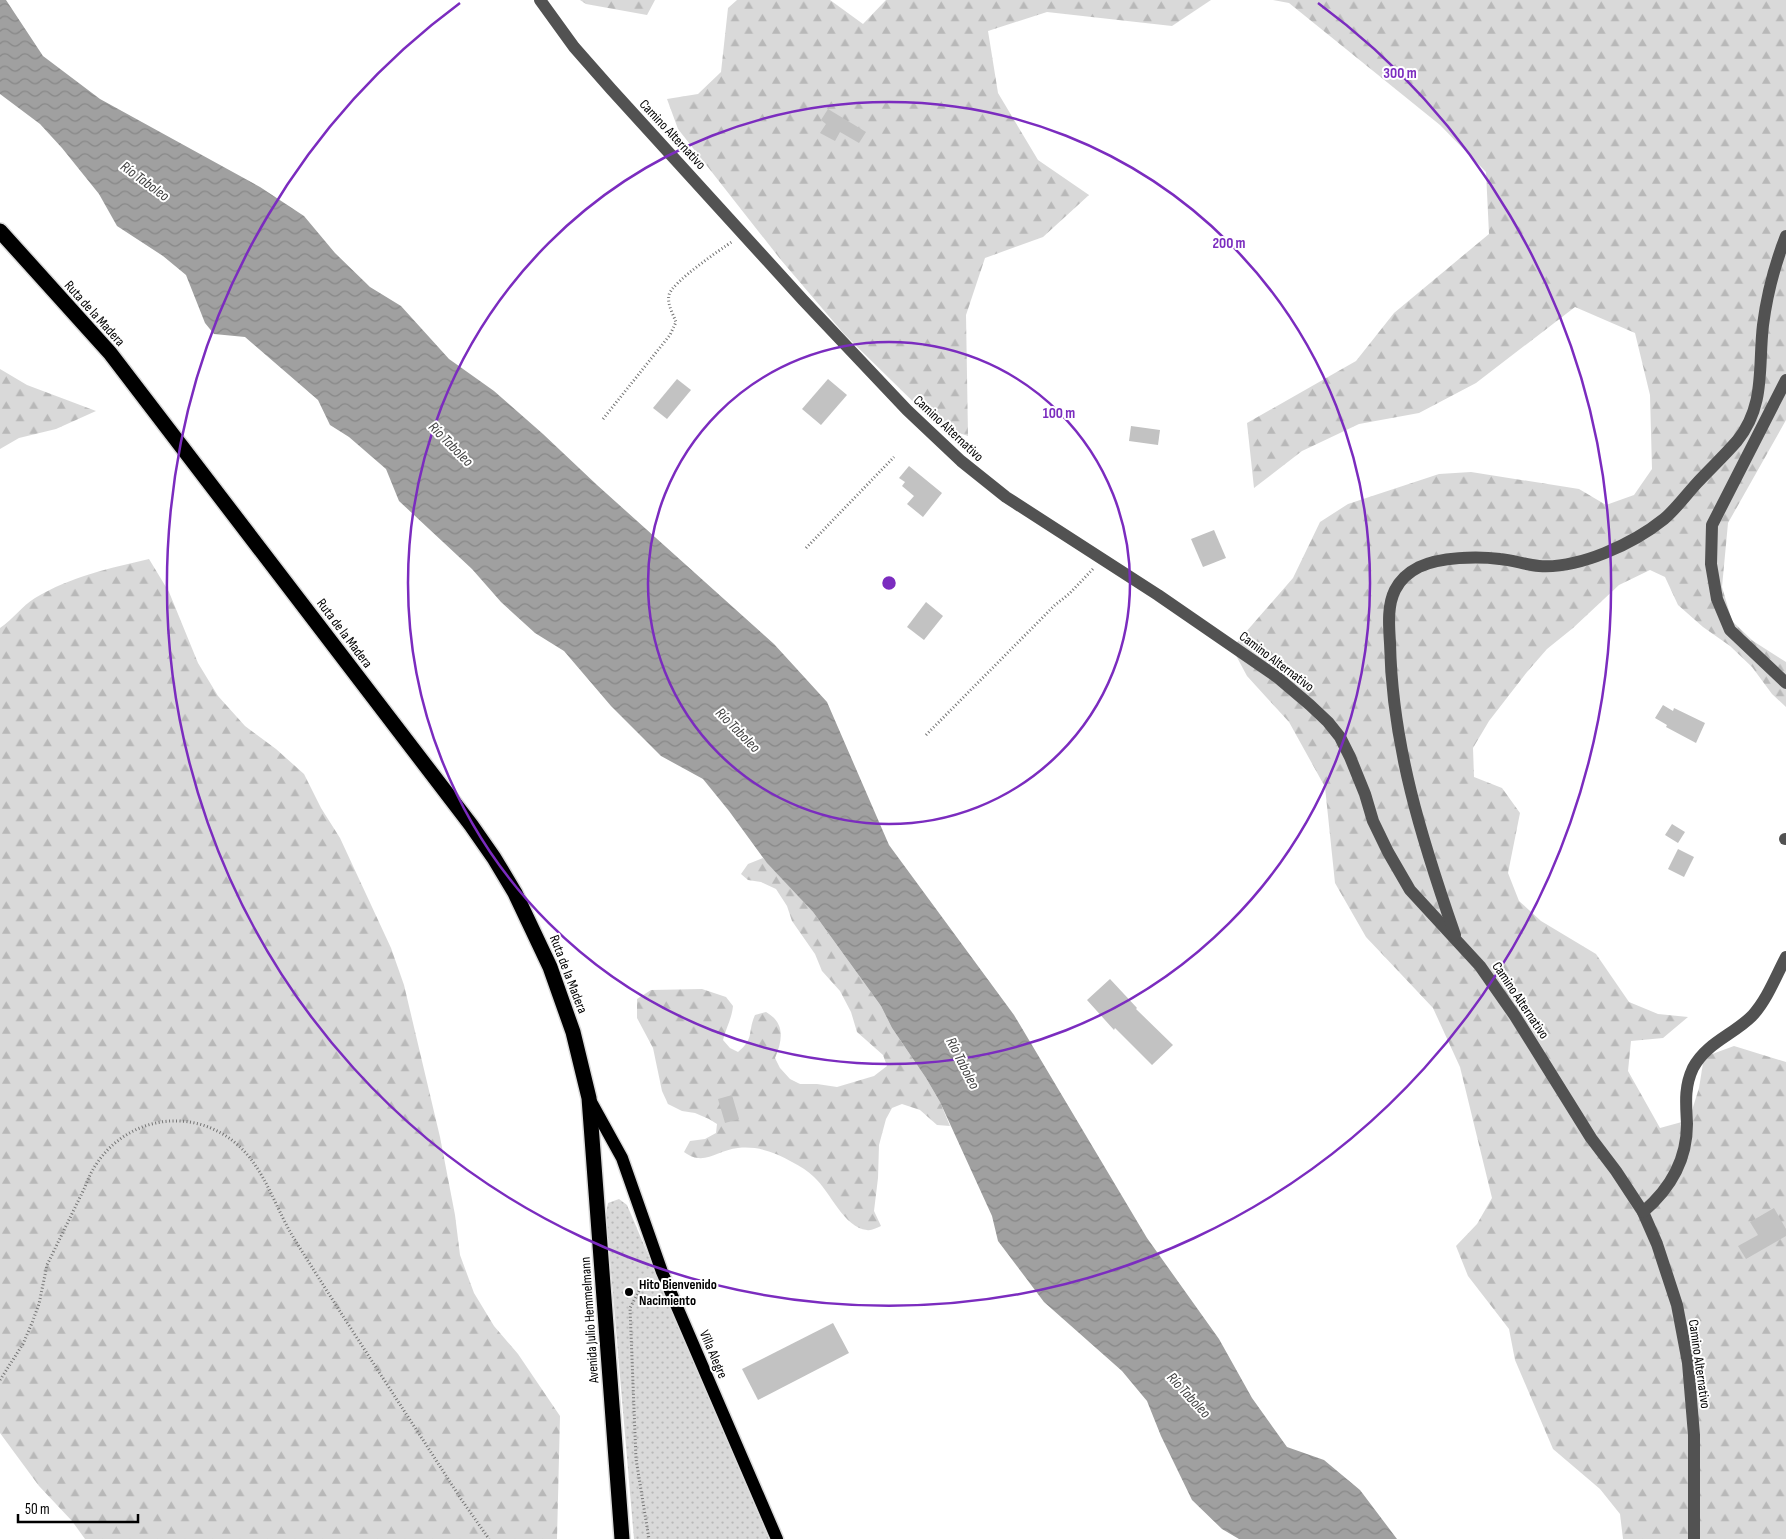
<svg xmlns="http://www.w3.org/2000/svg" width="1786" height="1539" viewBox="0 0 1786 1539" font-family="'Sofia Sans Condensed',sans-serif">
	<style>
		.grass { fill: url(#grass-dots) }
		.forest { fill: url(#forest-firs) }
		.water { fill: url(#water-waves) }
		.building { fill: #c2c2c2 }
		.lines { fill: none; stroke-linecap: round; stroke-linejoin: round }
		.major-casing { stroke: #dbdbdb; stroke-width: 15 }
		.highway-casing { stroke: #dbdbdb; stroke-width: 18 }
		.path { stroke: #747474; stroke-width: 3; stroke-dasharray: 1 2.5; stroke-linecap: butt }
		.minor { stroke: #525252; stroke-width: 12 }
		.major { stroke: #000; stroke-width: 12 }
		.highway { stroke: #000; stroke-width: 15 }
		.ring { fill: none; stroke: #7b2cbf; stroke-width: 2.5 }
		.poi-dot { fill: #000; stroke: #fff; stroke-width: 2 }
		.labels { text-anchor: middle; stroke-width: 4; stroke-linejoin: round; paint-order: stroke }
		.street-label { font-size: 14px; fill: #000; stroke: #fff }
		.poi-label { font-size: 14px; font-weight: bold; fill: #000; stroke: #fff; text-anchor: start }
		.water-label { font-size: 15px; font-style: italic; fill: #414141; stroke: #fff }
		.centre { fill: #7b2cbf; stroke: #fff; stroke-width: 2.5 }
		.ring-label { font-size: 15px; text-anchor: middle; font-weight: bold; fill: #7b2cbf; stroke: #fff; stroke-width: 4; stroke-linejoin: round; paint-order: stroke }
	</style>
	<defs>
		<pattern id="grass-dots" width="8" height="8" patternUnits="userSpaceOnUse" patternTransform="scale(1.25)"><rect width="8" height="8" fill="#d9d9d9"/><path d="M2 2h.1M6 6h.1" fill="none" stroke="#b8b8b8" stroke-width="1.8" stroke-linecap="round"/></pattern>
		<pattern id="forest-firs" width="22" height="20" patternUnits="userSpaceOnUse" patternTransform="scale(1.25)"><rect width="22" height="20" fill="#d9d9d9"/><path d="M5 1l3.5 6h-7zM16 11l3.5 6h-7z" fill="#b8b8b8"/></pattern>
		<pattern id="water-waves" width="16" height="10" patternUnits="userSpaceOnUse" patternTransform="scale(1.25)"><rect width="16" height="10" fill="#a0a0a0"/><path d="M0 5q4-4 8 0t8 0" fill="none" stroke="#888"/></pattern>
	</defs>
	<rect width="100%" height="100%" fill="#fff"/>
	<path class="grass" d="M619 1199 627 1205 769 1539H634L606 1214 608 1203Z"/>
	<g class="forest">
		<path d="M580 0H655L647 15 586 4Z"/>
		<path d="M737 0H830L863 24 886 0H1211L1172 26 1047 12 988 31 998 93 1038 160 1089 195 1043 237 985 258 966 315 968 436 938 426 844 334 781 260 678 129 667 99 698 94 721 72 728 8Z"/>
		<path d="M1273 0H1786V420L1728 523 1722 587 1732 621 1753 641 1786 662V707L1772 694 1752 667 1730 646 1703 627 1678 605 1665 577 1650 570 1619 585 1573 628 1547 649 1527 672 1489 721 1473 748 1474 777 1502 788 1520 813 1508 873 1519 901 1541 921 1596 954 1629 1002 1658 1014 1688 1017 1663 1038 1631 1041 1628 1071 1660 1128 1689 1120 1699 1088 1704 1057 1734 1046 1786 1062V1539H1623L1620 1514 1600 1489 1553 1449 1515 1360 1509 1329 1468 1276 1456 1246 1477 1224 1492 1198 1460 1067 1433 1008 1366 937 1335 883 1325 787 1289 722 1247 676 1232 648 1293 578 1320 522 1348 504 1439 474 1471 472 1579 489 1606 505 1634 495 1652 469 1650 395 1635 333 1575 307 1476 383 1419 413 1359 424 1302 451 1254 488 1247 423 1356 361 1394 313 1489 234 1486 172 1440 125 1289 3Z"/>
		<path d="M0 369 27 385 96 411 56 429 19 438 0 449Z"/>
		<path d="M149 559 169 592 198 663 218 696 245 726 276 749 304 774 321 808 340 838 391 948 404 985 440 1137 455 1215 460 1255 474 1293 494 1326 518 1354 560 1416 557 1539H85L72 1521 39 1486 0 1433V628C13 619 22 606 35 598 70 577 110 568 149 559Z"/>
		<path d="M763 858 813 912 881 1006 892 1028 926 1078 940 1102 950 1126 937 1125 920 1110 902 1104 892 1108 886 1119 879 1145 878 1178 874 1211 881 1226C876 1228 871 1231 867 1230 844 1228 830 1191 814 1177 808 1171 800 1166 792 1162 775 1152 758 1146 738 1148 717 1150 704 1167 684 1152L690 1141 705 1139 716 1133 717 1124 709 1119 695 1113 682 1111 668 1104 662 1091 653 1048 637 1018V999L651 990 702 989 726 997 733 1006C732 1018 726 1028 723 1040L730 1048 738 1052C755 1038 747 1033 755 1015L766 1012C785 1023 783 1039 775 1058L780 1068 790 1079 800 1084H817L837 1087 874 1076 887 1066 883 1055 857 1032 851 1012 840 991 822 971 815 954 792 921 787 906 776 889 761 882 748 880 741 874 748 864Z"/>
	</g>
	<path class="water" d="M0 0H6L43 56 100 99 260 187 304 216 335 253 370 287 401 306 449 359 494 391 543 434 597 485 774 644 827 702 889 845 1014 1015 1147 1238 1219 1339 1252 1398 1287 1447 1324 1460 1360 1490 1397 1539H1239L1222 1529 1192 1500 1161 1436 1147 1401 1122 1371 1044 1302 998 1241 992 1216 940 1102 926 1078 892 1028 881 1006 813 912 767 863 729 811 703 779 661 756 611 706 564 651 535 633 501 602 472 569 399 501 386 469 349 437 330 425 318 400 245 337 214 334 205 323 186 275 163 256 117 226 99 194 62 148 40 124 0 94Z"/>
	<g class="building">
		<path d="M828 109 866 132 859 143 840 132 835 141 820 133 826 124 821 120Z"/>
		<path d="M677 379 691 390 667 419 653 408Z"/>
		<path d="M828 379 847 395 821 425 802 409Z"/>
		<path d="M1131 426 1160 430 1158 445 1129 441Z"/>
		<path d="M909 466 942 493 923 517 907 504 914 496 902 486 905 482 899 478Z"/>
		<path d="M1214 530 1226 558 1203 567 1191 539Z"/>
		<path d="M926 602 943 616 924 640 907 627Z"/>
		<path d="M1663 705 1673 711 1674 708 1705 723 1696 743 1666 727 1667 725 1655 718Z"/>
		<path d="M1672 824 1685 832 1678 843 1665 835Z"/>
		<path d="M1678 849 1694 857 1684 877 1668 869Z"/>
		<path d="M1110 979 1137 1008 1136 1009 1173 1045 1152 1065 1115 1028 1114 1030 1087 1000Z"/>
		<path d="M732 1095 739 1119 725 1123 718 1099Z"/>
		<path d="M1774 1208 1786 1229V1236L1746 1259 1738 1246 1758 1235 1750 1222Z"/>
		<path d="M833 1323 849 1353 758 1400 742 1369Z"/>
	</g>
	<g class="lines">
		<g class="major-casing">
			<path id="major" d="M590 1100 622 1158 662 1272 777 1539"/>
		</g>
		<g class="highway-casing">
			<path id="highway" d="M0 231 110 353 471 825 494 858 515 893 550 967 573 1032 589 1098 622 1539"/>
		</g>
		<g class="path">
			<path d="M603 419 670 335 676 322C673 314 667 304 669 295 672 282 720 250 733 241"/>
			<path d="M806 548 894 457"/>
			<path d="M926 735 1055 605 1069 594 1093 569"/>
			<path d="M639 1291 630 1308 636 1459 649 1539"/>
			<path d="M0 1380 23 1344 32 1323 39 1304 47 1265 85 1187C108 1121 187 1099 239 1146 266 1171 276 1210 295 1240 349 1327 406 1413 461 1499L489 1539"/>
		</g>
		<g class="minor">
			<path d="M540 0 574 47 611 89 803 300 907 410 961 461 1006 497 1158 595 1277 677 1310 705 1328 722 1340 737 1350 757 1365 794 1373 821 1388 852 1410 890 1480 966 1515 1016 1591 1138 1616 1171 1643 1212 1657 1244 1677 1305 1688 1363 1694 1435V1539"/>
			<path d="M1786 380 1712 525 1711 564 1717 599 1730 630 1786 683"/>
			<path d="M1785 839H1786"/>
			<path d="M1455 935C1422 840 1392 745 1390 643 1389 626 1387 606 1395 590 1400 580 1409 572 1419 567 1440 557 1477 556 1500 559 1513 560 1526 565 1539 566 1579 569 1633 544 1664 519 1676 509 1686 495 1697 483 1710 469 1724 456 1737 441 1766 405 1758 367 1763 325 1767 294 1775 264 1786 236"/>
			<path d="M1643 1212C1670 1189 1687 1160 1687 1124 1686 1104 1684 1087 1693 1068 1706 1043 1733 1035 1752 1016 1767 1000 1776 976 1786 957"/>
		</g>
		<use href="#major" class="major"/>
		<use href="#highway" class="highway"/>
	</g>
	<g class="ring">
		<circle cx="889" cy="583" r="241"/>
		<circle cx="889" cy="583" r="481"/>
		<path d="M1318 3A722 722 0 1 1 460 3"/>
	</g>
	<circle class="poi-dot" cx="629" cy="1292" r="5"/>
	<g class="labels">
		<g class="street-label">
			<text transform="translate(673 134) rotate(47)" y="5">Camino Alternativo</text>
			<text transform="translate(95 313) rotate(48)" y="5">Ruta de la Madera</text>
			<text transform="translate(949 428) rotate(43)" y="5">Camino Alternativo</text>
			<text transform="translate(345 633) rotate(53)" y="5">Ruta de la Madera</text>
			<text transform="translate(1277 661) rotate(37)" y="5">Camino Alternativo</text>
			<text transform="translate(569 974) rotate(69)" y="5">Ruta de la Madera</text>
			<text transform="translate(1521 1000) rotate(56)" y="5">Camino Alternativo</text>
			<text transform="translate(589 1320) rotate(-94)" y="5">Avenida Julio Hemmelmann</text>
			<text transform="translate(714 1354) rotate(67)" y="5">Villa Alegre</text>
			<text transform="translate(1700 1364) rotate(82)" y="5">Camino Alternativo</text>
		</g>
		<g class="poi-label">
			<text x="639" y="1289">Hito Bienvenido<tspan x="639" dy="16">Nacimiento</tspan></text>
		</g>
		<g class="water-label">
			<text transform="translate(145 181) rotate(36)" y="5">Río Taboleo</text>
			<text transform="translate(451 444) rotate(45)" y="5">Río Taboleo</text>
			<text transform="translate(738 730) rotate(45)" y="5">Río Taboleo</text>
			<text transform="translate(963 1063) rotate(63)" y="5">Río Taboleo</text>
			<text transform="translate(1189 1395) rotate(47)" y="5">Río Taboleo</text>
		</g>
	</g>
	<circle cx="889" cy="583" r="8" class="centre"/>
	<g class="ring-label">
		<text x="1400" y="78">300 m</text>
		<text x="1229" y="248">200 m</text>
		<text x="1059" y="418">100 m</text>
	</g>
	<path d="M18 1514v8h120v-8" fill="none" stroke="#000000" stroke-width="2.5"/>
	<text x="25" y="1514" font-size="15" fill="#000000" stroke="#ffffff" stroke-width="4" paint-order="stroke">50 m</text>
</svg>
